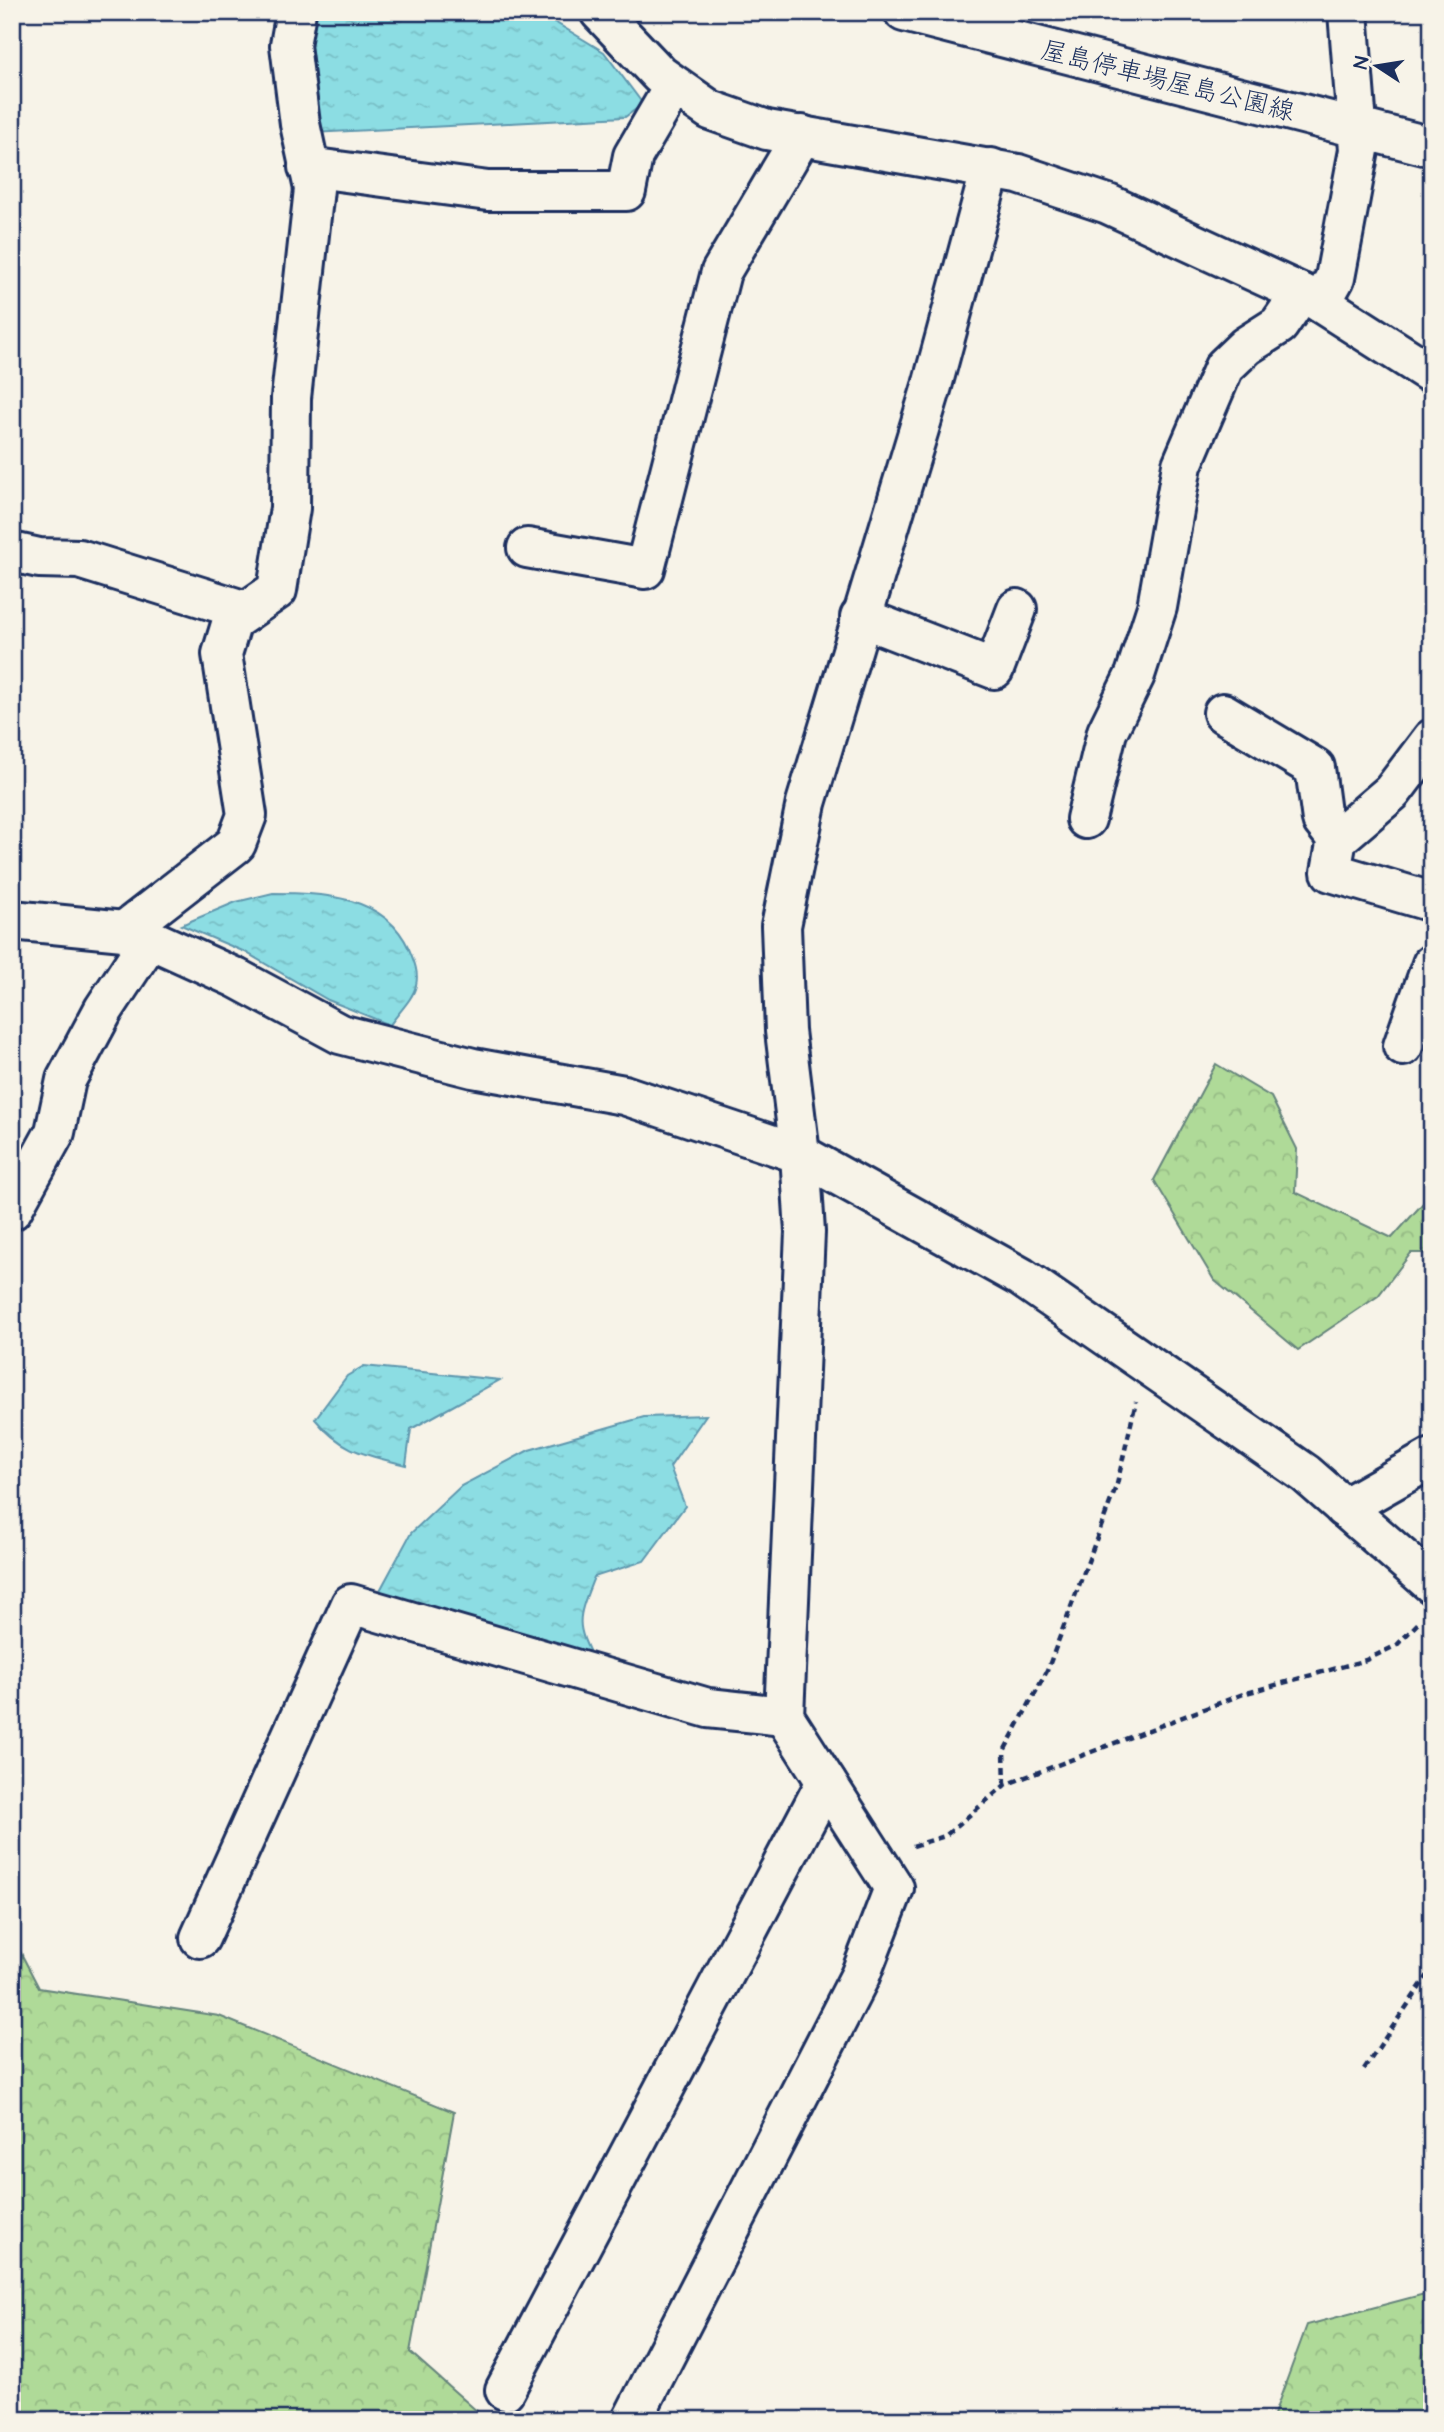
<svg xmlns="http://www.w3.org/2000/svg" width="1444" height="2432" viewBox="0 0 1444 2432" font-family="'Architects Daughter','Klee One',sans-serif">
	<style>
		.forest { fill: url(#forest-crowns); stroke: #65847b; stroke-width: 2 }
		.water { fill: url(#water-ripples); stroke: #5f97ae; stroke-width: 2 }
		.lines { fill: none; stroke-linecap: round; stroke-linejoin: round }
		.minor-casing { stroke: #1b2f5e; stroke-width: 44 }
		.secondary-casing { stroke: #1b2f5e; stroke-width: 44 }
		.path { stroke: #1b2f5e; stroke-width: 4.5; stroke-dasharray: 7 5; stroke-linecap: butt }
		.minor { stroke: #f7f3e8; stroke-width: 38 }
		.secondary { stroke: #f7f3e8; stroke-width: 38 }
		.labels { text-anchor: middle; stroke-width: 5; stroke-linejoin: round; paint-order: stroke }
		.street-label { font-size: 26px; fill: #1b2f5e; stroke: #f7f3e8 }
	</style>
	<defs>
		<pattern id="forest-crowns" width="20" height="18" patternUnits="userSpaceOnUse" patternTransform="scale(1.75)"><rect width="20" height="18" fill="#afda98"/><path d="M2 6a3 3 0 1 1 6 0M12 15a3 3 0 1 1 6 0" fill="none" stroke="#96bb85"/></pattern>
		<pattern id="water-ripples" width="26" height="14" patternUnits="userSpaceOnUse" patternTransform="scale(1.75)"><rect width="26" height="14" fill="#8cdde3"/><path d="M2 4q2-2 4 0t4 0M15 11q2-2 4 0t4 0" fill="none" stroke="#78bec5"/></pattern>
	</defs>
	<rect width="100%" height="100%" fill="#f7f3e8"/>
	<filter id="ink" filterUnits="userSpaceOnUse"><feTurbulence type="fractalNoise" baseFrequency=".0143" numOctaves="2"/><feDisplacementMap in="SourceGraphic" scale="14" xChannelSelector="R" yChannelSelector="G"/><feConvolveMatrix kernelMatrix="1 2 1 2 8 2 1 2 1" color-interpolation-filters="sRGB"/></filter>
	<g filter="url(#ink)">
		<g class="forest">
			<path d="M1216 1064 1271 1097 1297 1149 1295 1192 1392 1238 1432 1193V1253H1411L1378 1296 1298 1350 1214 1280 1154 1180Z"/>
			<path d="M12 1936 39 1988 219 2016 454 2112 410 2352 487 2420H12Z"/>
			<path d="M1432 2292V2420H1272L1307 2325Z"/>
		</g>
		<g class="water">
			<path d="M306 12H538L604 52 643 104 625 117 312 133Z"/>
			<path d="M273 893C323 893 385 895 409 949 414 961 419 972 416 985 414 998 397 1014 390 1025L328 1000 245 952 181 925 236 902Z"/>
			<path d="M364 1366 500 1380 411 1429 406 1465C367 1455 342 1452 315 1419L347 1376Z"/>
			<path d="M706 1415 670 1467 685 1506 644 1561 594 1577C578 1618 574 1623 595 1662L377 1596 411 1533 461 1486 529 1450 644 1417Z"/>
		</g>
		<g class="lines">
			<g class="minor-casing">
				<g id="minor">
					<path d="M600 12 660 75 710 110 767 130 1018 174 1108 204 1316 300 1432 374"/>
					<path d="M308 167 488 191H626L633 156 674 86"/>
					<path d="M1321 303 1335 278 1359 150 1348 12"/>
					<path d="M527 548 645 569 721 272 802 135"/>
					<path d="M12 552 39 558 79 559 246 611"/>
					<path d="M860 617 994 669 1017 609"/>
					<path d="M1223 713 1315 768 1322 820 1337 839"/>
					<path d="M1432 739 1392 792 1337 839 1331 872 1432 902"/>
					<path d="M1086 819 1107 732 1135 675 1157 607 1182 465 1224 367 1246 346 1279 325 1301 293"/>
					<path d="M12 920 124 931 150 939 236 978 340 1034 473 1068 624 1095 800 1154 1021 1277 1306 1474 1432 1584"/>
					<path d="M124 931 236 844 247 815 222 654 232 621 277 590 290 508 291 398 314 189 300 124 290 45 296 12"/>
					<path d="M1403 1046 1432 964"/>
					<path d="M12 1210 55 1132 66 1080 104 1009 150 939"/>
					<path d="M1344 1508 1432 1458"/>
					<path d="M200 1938 351 1604 708 1708 784 1716"/>
					<path d="M505 2390 826 1782"/>
					<path d="M632 2420 860 1976 894 1888 784 1716 805 1232 800 1154 785 1031 781 926 806 803 932 386 991 168"/>
				</g>
			</g>
			<g class="secondary-casing">
				<path id="secondary" d="M904 12 1432 147"/>
			</g>
			<g class="path">
				<path d="M1005 1785 1004 1751 1047 1671 1117 1484 1136 1402"/>
				<path d="M913 1846 945 1836 1005 1785 1243 1694 1366 1660 1397 1645 1420 1621"/>
				<path d="M1364 2069 1432 1969"/>
			</g>
			<use href="#minor" class="minor"/>
			<use href="#secondary" class="secondary"/>
		</g>
	</g>
	<g class="labels">
		<g class="street-label">
			<text transform="translate(1168 80) rotate(14)" y="9">屋島停車場屋島公園線</text>
		</g>
	</g>
	<rect width="1444" height="2432" fill="none" stroke="#f7f3e8" stroke-width="42"/>
	<rect x="21" y="21" width="1402" height="2390" fill="none" stroke="#1b2f5e" stroke-width="2.5" filter="url(#ink)"/>
	<g transform="translate(1377 66) rotate(282)" stroke="#f7f3e8" stroke-width="5" paint-order="stroke">
	<path d="M0-5L12 26L0 18L-12 26Z" fill="#1b2f5e"/>
	<text y="-10" font-size="19" font-weight="bold" text-anchor="middle" fill="#1b2f5e">N</text>
	</g>
</svg>
